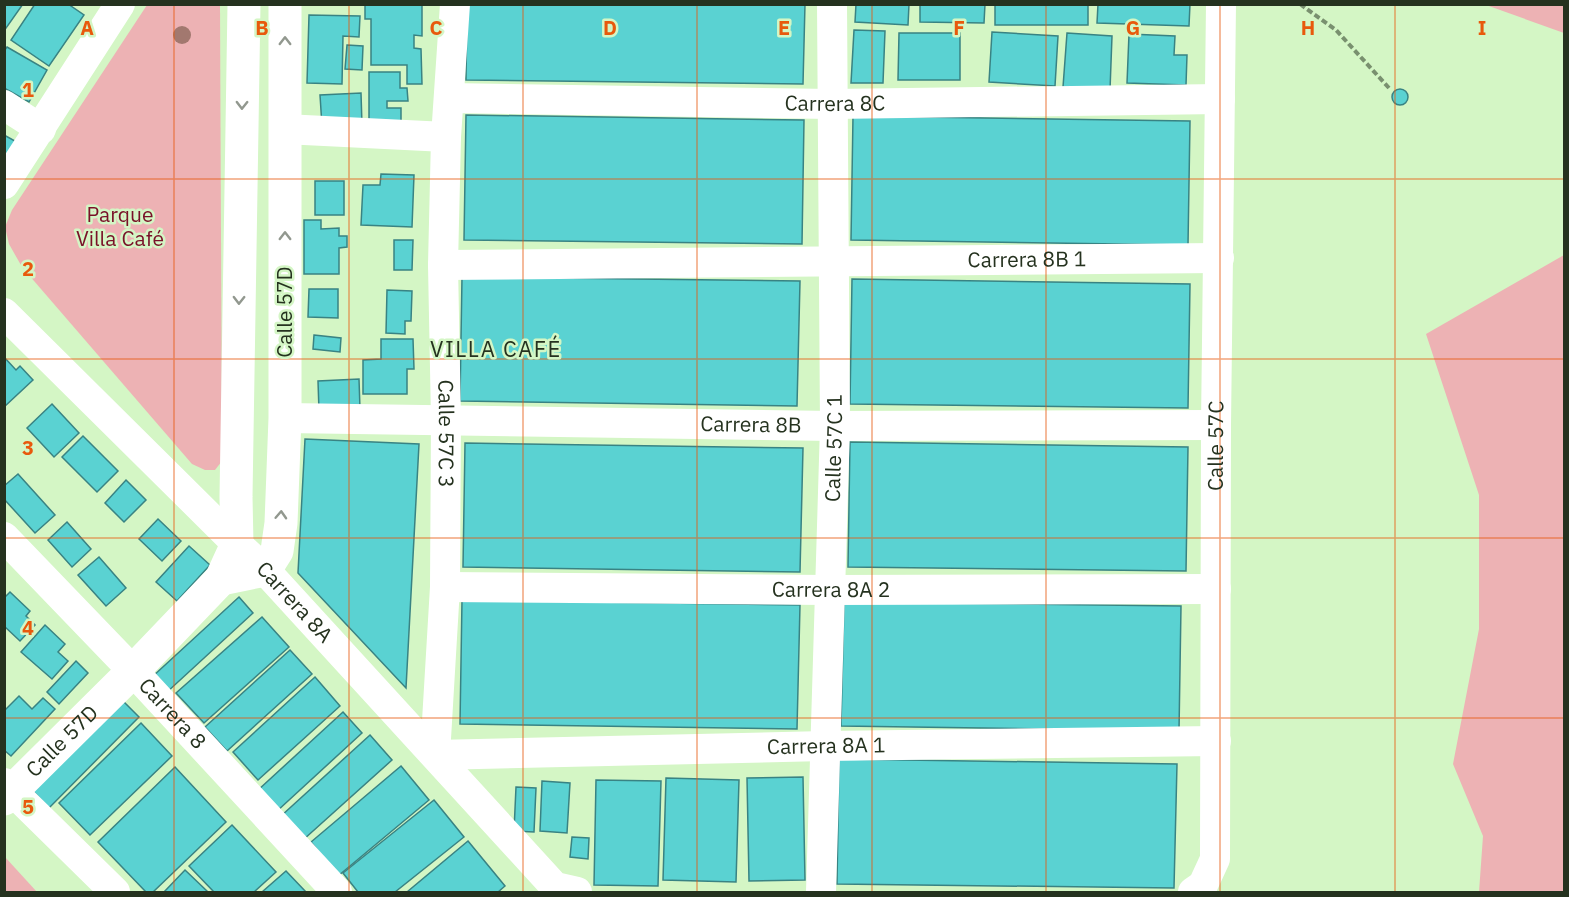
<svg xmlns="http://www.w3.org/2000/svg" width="1569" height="897" viewBox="0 0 1569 897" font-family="'IBM Plex Sans',sans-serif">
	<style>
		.green { fill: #edb2b4 }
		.building { fill: #5ad2d2; stroke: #398383; stroke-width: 1.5 }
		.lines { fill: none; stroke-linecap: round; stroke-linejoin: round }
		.path { stroke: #79906f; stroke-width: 4; stroke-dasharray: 6 3; stroke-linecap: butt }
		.street { stroke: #fff; stroke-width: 30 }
		.secondary { stroke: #fff; stroke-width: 33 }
		.tree { fill: #a2786f }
		.oneway { stroke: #92988f }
		.grid { fill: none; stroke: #e8590c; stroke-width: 1.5; stroke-opacity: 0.55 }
		.labels { text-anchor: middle; stroke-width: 5; stroke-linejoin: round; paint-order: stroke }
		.street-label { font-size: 21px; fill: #25321f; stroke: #d4f6c5 }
		.park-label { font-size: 21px; fill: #791128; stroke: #d4f6c5 }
		.neighbourhood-label { font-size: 22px; letter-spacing: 1.5px; fill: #25321f; stroke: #d4f6c5 }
		.grid-label { font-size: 20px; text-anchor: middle; font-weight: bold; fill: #e8590c; stroke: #d4f6c5; stroke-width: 5; stroke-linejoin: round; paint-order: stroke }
	</style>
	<rect width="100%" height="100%" fill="#d4f6c5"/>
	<g class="green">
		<path d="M147 5H220L222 461 215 470H205L192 464 22 267 9 244 5 227 12 210Z"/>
		<path d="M1486 5H1564V33Z"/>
		<path d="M1564 255V892H1479L1483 836 1453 764 1479 629V495L1426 334Z"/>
		<path d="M5 857 37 892H5Z"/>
	</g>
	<g class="building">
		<path d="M4 4H23L4 31Z"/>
		<path d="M35 4H68L84 15 49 66 11 40Z"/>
		<path d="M365 4H422V36L414 35V48L421 49 422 84H407V65H371V19H365Z"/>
		<path d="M467 4H805L803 84 466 80Z"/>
		<path d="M856 4H909L908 25 855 22Z"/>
		<path d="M920 4H985L984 23 920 22Z"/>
		<rect x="995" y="4" width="93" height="21"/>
		<path d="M1098 4H1190L1189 26 1097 23Z"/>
		<path d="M309 15 360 16 359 37 343 36 342 84 307 83Z"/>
		<path d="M854 30 885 31 883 83H851Z"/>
		<path d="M992 32 1058 36 1055 86 989 82Z"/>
		<path d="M899 33H960V80H898Z"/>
		<path d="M1067 33 1112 36 1110 90 1063 87Z"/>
		<path d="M1129 34 1175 36 1174 55H1187L1186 85 1127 83Z"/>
		<path d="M347 45 363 46 362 70 345 69Z"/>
		<path d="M7 47 47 70 29 102 4 88V51Z"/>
		<path d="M369 72H400V88H407L408 101H387V108H401V127H369Z"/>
		<circle cx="1400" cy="97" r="8"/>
		<path d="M361 93 362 125 322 126 320 95Z"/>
		<path d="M466 115 804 120 802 244 464 240Z"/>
		<path d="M853 116 1190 121 1188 245 851 240Z"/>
		<path d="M4 135 15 141 4 161Z"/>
		<path d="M381 174 414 175 412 227 361 225 363 185H380Z"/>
		<rect x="315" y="181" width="29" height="34"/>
		<path d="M304 220H321V229L339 228V236H347V247L339 248V274H304Z"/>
		<path d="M394 240H413L412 270H394Z"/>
		<path d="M462 277 800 281 797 406 460 401Z"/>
		<path d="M852 279 1190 284 1188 408 850 404Z"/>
		<path d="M309 289H338V318L308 317Z"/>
		<path d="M387 290 412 291 411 321H405V334L386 333Z"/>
		<path d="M314 335 341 338 340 352 313 349Z"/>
		<path d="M381 339H413L414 369H407V394H363V360L381 359Z"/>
		<path d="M4 357 16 370 20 366 33 380 4 407Z"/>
		<path d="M359 379 360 409 319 411 318 381Z"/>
		<path d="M52 404 79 433 54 457 27 428Z"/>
		<path d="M83 436 118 471 97 492 62 457Z"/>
		<path d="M305 439 419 444 406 688 298 573Z"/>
		<path d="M850 442 1188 447 1186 571 848 567Z"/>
		<path d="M465 443 803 448 800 572 463 567Z"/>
		<path d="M18 474 55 515 35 533 4 499V486Z"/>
		<path d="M126 480 146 500 124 522 105 503Z"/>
		<path d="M158 519 181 541 162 561 139 539Z"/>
		<path d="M67 522 91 549 72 567 48 540Z"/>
		<path d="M189 546 210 565 177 601 156 582Z"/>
		<path d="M99 557 126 588 106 606 78 575Z"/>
		<path d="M10 592 30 611 26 616 35 625 20 641 4 626V598Z"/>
		<path d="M239 597 253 613 166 693 152 677Z"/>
		<path d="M462 600 800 605 797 729 460 724Z"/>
		<path d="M844 602 1181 606 1179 731 841 726Z"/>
		<path d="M262 617 289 647 204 723 176 693Z"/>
		<path d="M45 625 65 644 58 652 68 661 52 679 21 652Z"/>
		<path d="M290 650 312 674 227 751 205 727Z"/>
		<path d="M76 661 88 673 59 704 47 692Z"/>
		<path d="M315 677 340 706 258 780 233 752Z"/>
		<path d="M19 696 32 709 43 698 55 709 11 756 4 750V711Z"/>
		<path d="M122 700 139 717 49 808 32 790Z"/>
		<path d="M343 712 362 733 276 812 257 791Z"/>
		<path d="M141 723 172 756 90 835 59 803Z"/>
		<path d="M370 735 392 760 303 840 281 816Z"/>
		<path d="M839 759 1177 764 1174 888 837 884Z"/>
		<path d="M401 766 429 800 338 876 311 842Z"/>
		<path d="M175 767 226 822 153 892H146L98 842Z"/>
		<path d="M803 777 805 880 749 881 747 778Z"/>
		<path d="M666 778 739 780 736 882 663 880Z"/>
		<path d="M596 780 661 781 658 886 594 885Z"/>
		<path d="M542 781 570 783 567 833 540 831Z"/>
		<path d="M516 787 536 788 534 832 514 831Z"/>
		<path d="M434 800 464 837 395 892H358L343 873Z"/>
		<path d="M232 825 276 872 254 892H214L189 866Z"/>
		<path d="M572 837 589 838 588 859 570 857Z"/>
		<path d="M468 841 505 886 498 892H407Z"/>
		<path d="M185 870 208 892H164Z"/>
		<path d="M286 871 306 892H262Z"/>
	</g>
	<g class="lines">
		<path class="path" d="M1300 4 1336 30 1389 88"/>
		<g class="street">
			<path id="s1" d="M455 4 446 137 443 265 446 420 445 587 435 755 825 746 1216 741"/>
			<path id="s2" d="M449 98 832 104 1220 99"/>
			<path d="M4 105 41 129"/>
			<path d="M284 129 446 137"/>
			<path d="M4 184 120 4"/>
			<path id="s3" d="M443 265 1219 258"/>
			<path id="s4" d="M4 313 237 544 265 570 555 887 577 892"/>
			<path id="s5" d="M285 418 835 426 1216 425"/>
			<path id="s6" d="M4 537 133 671 337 892"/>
			<path id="s7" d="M445 587 830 590 1216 589"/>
			<path d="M4 783 115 892"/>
			<path id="s8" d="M821 892 835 426 832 4"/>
			<path id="s9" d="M1193 892 1203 885 1215 859 1216 425 1221 4"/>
		</g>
		<g class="secondary">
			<path d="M221 579 265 570 277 551 281 523 285 418V4"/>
			<path id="s10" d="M4 799 133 671 221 579 237 544 236 497 244 4"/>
		</g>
	</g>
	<circle class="tree" cx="182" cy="35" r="9"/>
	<defs><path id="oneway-chevron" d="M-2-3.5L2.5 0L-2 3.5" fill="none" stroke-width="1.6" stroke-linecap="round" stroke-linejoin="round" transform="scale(1.5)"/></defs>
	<g class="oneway">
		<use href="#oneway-chevron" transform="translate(285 41) rotate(-90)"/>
		<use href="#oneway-chevron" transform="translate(242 105) rotate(91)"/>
		<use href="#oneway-chevron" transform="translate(285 236) rotate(-90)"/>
		<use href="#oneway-chevron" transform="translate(239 300) rotate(91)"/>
		<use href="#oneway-chevron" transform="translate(281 515) rotate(-87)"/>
	</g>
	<path class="grid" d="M174 4V892M349 4V892M523 4V892M697 4V892M872 4V892M1046 4V892M1220 4V892M1395 4V892M4 179H1564M4 359H1564M4 538H1564M4 718H1564"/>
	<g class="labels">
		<g class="street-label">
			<text dy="7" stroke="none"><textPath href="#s2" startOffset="386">Carrera 8C</textPath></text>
			<text dy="7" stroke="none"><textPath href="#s3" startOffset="584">Carrera 8B 1</textPath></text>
			<text transform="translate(285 312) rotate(-90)" y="7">Calle 57D</text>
			<text dy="7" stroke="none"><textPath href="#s5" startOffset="466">Carrera 8B</textPath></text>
			<text dy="7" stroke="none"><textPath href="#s1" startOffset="430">Calle 57C 3</textPath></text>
			<text dy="7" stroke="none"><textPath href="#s9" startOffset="454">Calle 57C</textPath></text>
			<text dy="7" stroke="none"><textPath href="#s8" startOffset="444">Calle 57C 1</textPath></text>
			<text dy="7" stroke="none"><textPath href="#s7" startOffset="386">Carrera 8A 2</textPath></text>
			<text dy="7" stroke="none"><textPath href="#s4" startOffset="410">Carrera 8A</textPath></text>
			<text dy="7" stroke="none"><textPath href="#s6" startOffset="244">Carrera 8</textPath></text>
			<text dy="7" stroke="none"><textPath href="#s10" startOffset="82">Calle 57D</textPath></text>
			<text dy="7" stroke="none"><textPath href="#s1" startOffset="1143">Carrera 8A 1</textPath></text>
		</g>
		<g class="park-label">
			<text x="120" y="222">Parque<tspan x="120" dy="24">Villa Café</tspan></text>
		</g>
		<g class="neighbourhood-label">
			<text x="496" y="357">VILLA CAFÉ</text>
		</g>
	</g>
	<g class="grid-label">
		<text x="87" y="35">A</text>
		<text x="262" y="35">B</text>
		<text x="436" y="35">C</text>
		<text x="610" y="35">D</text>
		<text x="784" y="35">E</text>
		<text x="959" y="35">F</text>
		<text x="1133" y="35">G</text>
		<text x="1308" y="35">H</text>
		<text x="1482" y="35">I</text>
		<text x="28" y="97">1</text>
		<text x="28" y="276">2</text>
		<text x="28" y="455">3</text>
		<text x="28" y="635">4</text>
		<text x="28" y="814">5</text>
	</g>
	<rect width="1569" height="897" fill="none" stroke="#25321f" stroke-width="12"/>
</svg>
